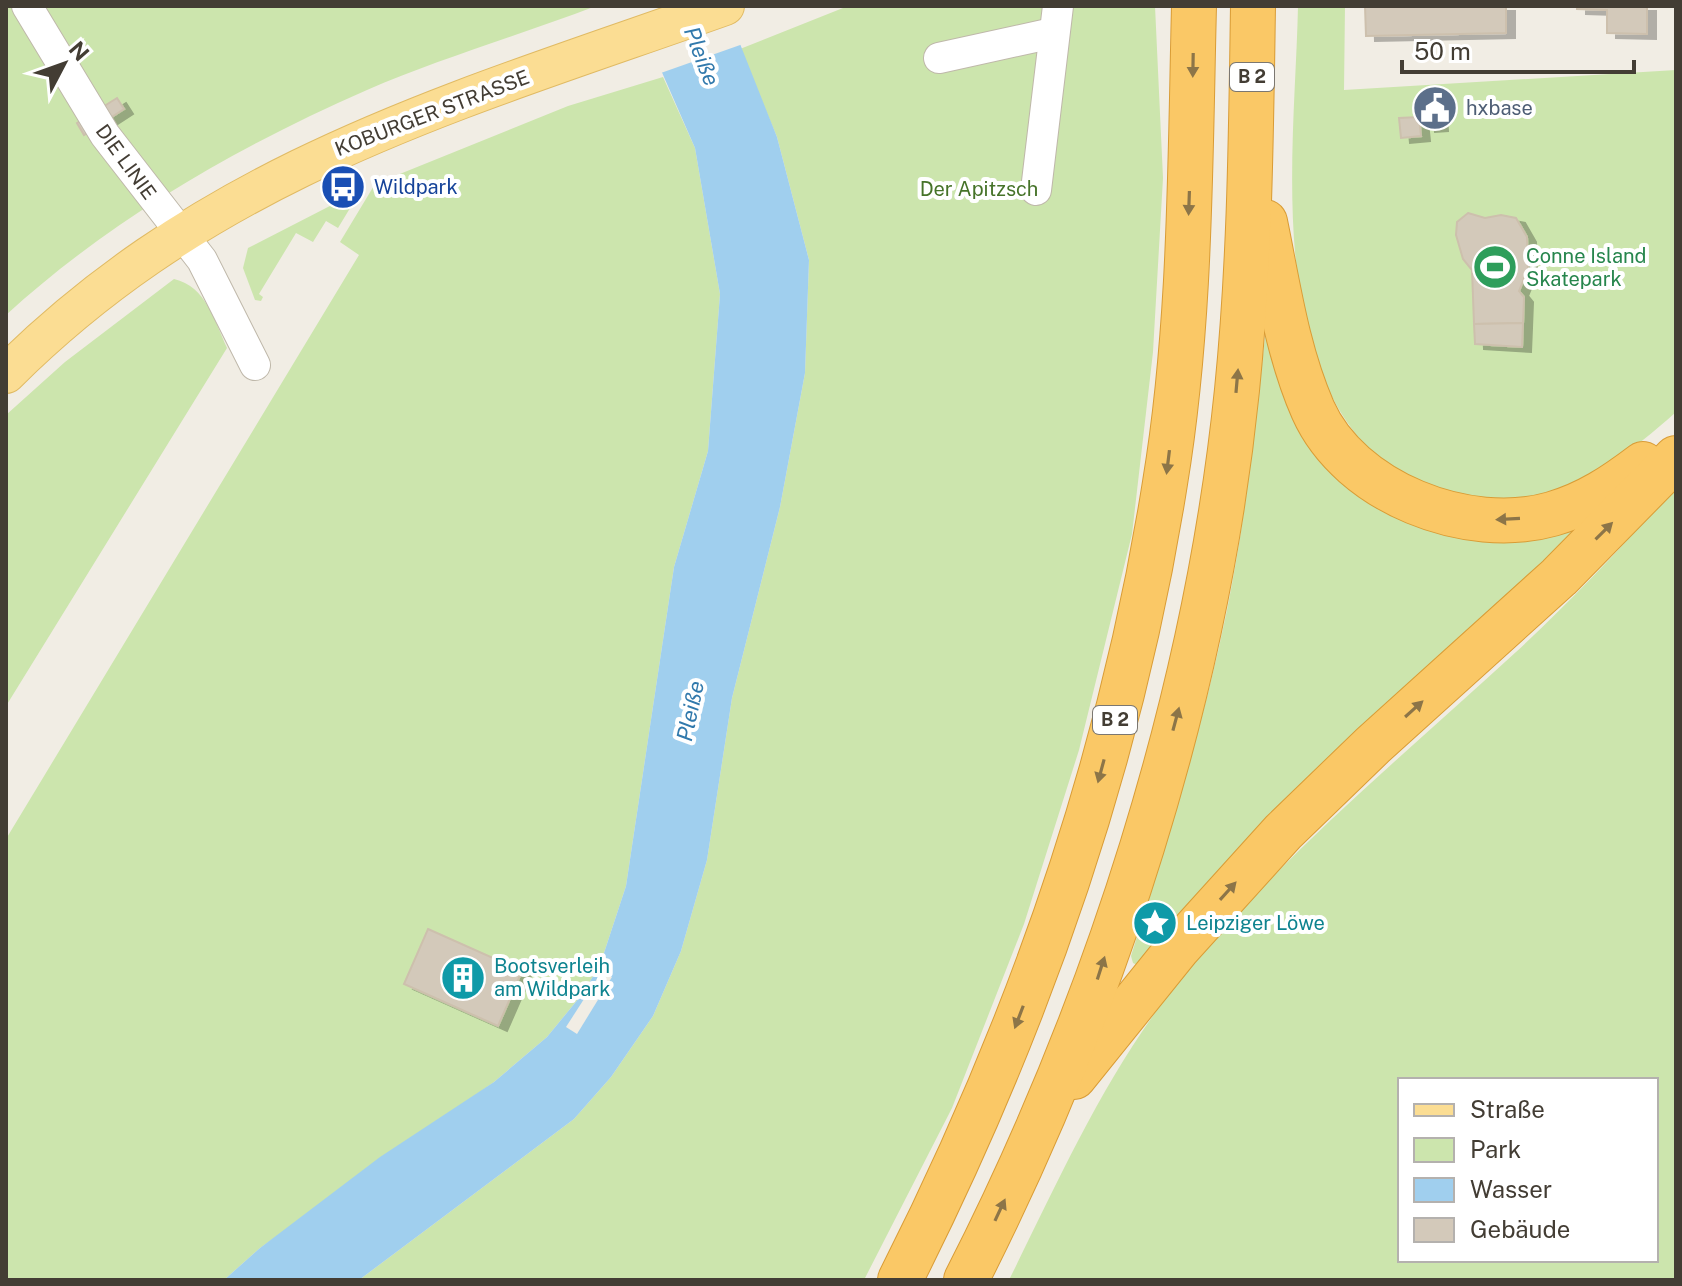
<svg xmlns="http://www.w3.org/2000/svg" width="1682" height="1286" viewBox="0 0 1682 1286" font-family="'Public Sans',sans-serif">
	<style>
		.green { fill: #cce5ad; fill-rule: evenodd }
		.water { fill: #a0cfee }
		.pier { fill: #f1ede4 }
		.building { fill: #d3c9ba; stroke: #cdc0ad; stroke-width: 2; filter: url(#shadow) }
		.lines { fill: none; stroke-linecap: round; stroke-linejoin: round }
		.minor-casing { stroke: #bfb8aa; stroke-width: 32 }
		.major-casing { stroke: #e0ba63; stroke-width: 40 }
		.highway-casing { stroke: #d99c36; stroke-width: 46 }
		.minor { stroke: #fff; stroke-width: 30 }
		.major { stroke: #fbdd93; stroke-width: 38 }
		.highway { stroke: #fac866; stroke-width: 44 }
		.oneway { fill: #8c7548 }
		.labels { text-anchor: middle; stroke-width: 8; stroke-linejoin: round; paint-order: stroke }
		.shield { fill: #fff; stroke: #7b7771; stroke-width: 2 }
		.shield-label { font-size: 18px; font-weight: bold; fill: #433d34 }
		.service-label { font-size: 20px; fill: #4e5e75; stroke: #fff; text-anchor: start }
		.street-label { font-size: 20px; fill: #433d34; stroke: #fff }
		.transit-label { font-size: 20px; fill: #164399; stroke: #fff; text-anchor: start }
		.park-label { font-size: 20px; fill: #467329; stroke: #fff }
		.leisure-label { font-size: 20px; fill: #27864d; stroke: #fff; text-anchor: start }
		.culture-label { font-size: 20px; fill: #0d838f; stroke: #fff; text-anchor: start }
		.water-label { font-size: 22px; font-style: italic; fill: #3179ac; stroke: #fff }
	</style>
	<defs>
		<filter id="shadow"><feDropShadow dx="9" dy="5" stdDeviation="0" flood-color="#0004"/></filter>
	</defs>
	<rect width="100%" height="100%" fill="#f1ede4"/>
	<g class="green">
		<path d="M6 6H596C520 35 441 58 367 90 237 147 111 219 6 315Z"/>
		<path d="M848 6H1155L1163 178 1153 352 1132 534 1079 750 1024 924 952 1108 864 1280H359L574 1119 611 1077 653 1016 681 951 707 860 732 698 780 507 805 373 809 260 777 137 740 49Z"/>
		<path d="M1298 6H1345L1344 90 1676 70V412C1614 468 1529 527 1443 492 1427 486 1406 481 1393 471 1262 369 1295 152 1298 6Z"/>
		<path d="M663 77 695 148 720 294 708 451 674 567 626 886 601 962 584 992 547 1037 494 1082 260 1248 224 1280H6V839L359 255 340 242 375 184 568 106Z"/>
		<path d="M361 190 338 228 326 221 313 242 296 233 259 294 263 297 261 301 255 300 243 268 248 248Z"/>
		<path d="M174 279C206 286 215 322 227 348L6 706V415L65 362Z"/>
		<path d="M1266 327 1337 474 1592 515 1137 965 1133 963 1131 956C1167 842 1203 727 1227 610 1246 516 1256 421 1266 327Z"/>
		<path d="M1676 486V1280H1009C1060 1177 1107 1071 1179 981 1278 858 1401 758 1516 652 1572 600 1626 543 1676 486ZM1400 1080H1656V1260H1400Z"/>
	</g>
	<path class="water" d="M633 6H725L777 137 809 260 805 373 780 507 732 698 707 860 681 951 653 1016 611 1077 574 1119 359 1280H224L260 1248 380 1157 494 1082 547 1037 584 992 601 962 626 886 674 567 708 451 720 294 695 148Z"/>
	<g class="pier">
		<path d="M629 6H729L743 44 658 74Z"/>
		<path d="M602 971 612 977 577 1034 566 1027Z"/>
	</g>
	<g class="building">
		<path d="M1365 6H1506V33L1366 36Z"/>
		<path d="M1577 6H1647V34L1607 33V10L1577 9Z"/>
		<path d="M117 98 124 109 84 135 77 123Z"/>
		<path d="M1437 98 1439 126 1426 127 1424 99Z"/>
		<path d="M1419 117 1421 136 1401 138 1399 118Z"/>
		<path d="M1468 213 1485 218 1501 215 1516 218 1527 237 1528 269 1519 291 1524 297 1523 323 1474 324 1472 270 1463 259 1456 235 1457 222Z"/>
		<path d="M1523 323 1522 347 1475 344 1474 324Z"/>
		<path d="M428 929 522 971 498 1026 404 984Z"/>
	</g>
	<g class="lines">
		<g class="minor-casing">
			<g id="minor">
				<path d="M27 6 105 135 202 260 255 365"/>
				<path d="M939 58 1053 33"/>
				<path d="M1036 190 1058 6"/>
			</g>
		</g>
		<g class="major-casing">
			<path id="major" d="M6 374C214 167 458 101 725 6"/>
		</g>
		<g class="highway-casing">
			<g id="highway">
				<path d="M1265 222C1278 285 1287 351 1313 410 1350 493 1468 538 1552 514 1587 504 1614 486 1643 464"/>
				<path d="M1074 1077 1178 948 1283 832 1373 745 1559 577 1676 458"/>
				<path d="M900 1280C1027 1029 1121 762 1165 483 1191 326 1190 165 1194 6"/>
				<path d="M966 1280C1105 1007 1206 695 1237 390 1250 262 1251 134 1253 6"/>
			</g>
		</g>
		<use href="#minor" class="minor"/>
		<use href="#major" class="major"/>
		<use href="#highway" class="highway"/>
	</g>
	<defs><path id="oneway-solid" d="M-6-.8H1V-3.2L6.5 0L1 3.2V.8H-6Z" transform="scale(2)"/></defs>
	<g class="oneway">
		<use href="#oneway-solid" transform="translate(1193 65) rotate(91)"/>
		<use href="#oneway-solid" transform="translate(1189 203) rotate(92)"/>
		<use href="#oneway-solid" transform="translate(1237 381) rotate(-85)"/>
		<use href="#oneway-solid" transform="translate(1168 462) rotate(97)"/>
		<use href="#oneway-solid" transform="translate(1508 519) rotate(177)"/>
		<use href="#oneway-solid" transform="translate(1604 531) rotate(-45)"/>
		<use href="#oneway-solid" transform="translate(1414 709) rotate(-42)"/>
		<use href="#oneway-solid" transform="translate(1176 719) rotate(-75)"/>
		<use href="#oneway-solid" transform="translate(1101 771) rotate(105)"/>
		<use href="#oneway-solid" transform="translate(1228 891) rotate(-48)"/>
		<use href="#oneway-solid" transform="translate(1101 968) rotate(-72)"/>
		<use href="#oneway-solid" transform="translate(1019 1017) rotate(111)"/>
		<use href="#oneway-solid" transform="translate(1000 1210) rotate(-65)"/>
	</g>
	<defs>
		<g id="civic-disc" transform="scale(2.3)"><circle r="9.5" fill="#5c6f8a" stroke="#fff"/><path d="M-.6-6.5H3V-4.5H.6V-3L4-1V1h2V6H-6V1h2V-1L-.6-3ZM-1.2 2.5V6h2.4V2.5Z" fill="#fff"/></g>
		<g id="bus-disc" transform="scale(2.3)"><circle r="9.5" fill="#1a4fb4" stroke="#fff"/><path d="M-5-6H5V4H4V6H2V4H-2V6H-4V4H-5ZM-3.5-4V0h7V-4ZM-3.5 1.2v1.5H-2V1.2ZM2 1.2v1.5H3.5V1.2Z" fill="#fff"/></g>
		<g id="stadium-disc" transform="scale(2.3)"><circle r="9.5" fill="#2e9e5b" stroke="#fff"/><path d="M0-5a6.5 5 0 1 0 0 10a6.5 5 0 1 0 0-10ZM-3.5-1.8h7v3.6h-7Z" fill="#fff"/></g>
		<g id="sight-disc" transform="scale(2.3)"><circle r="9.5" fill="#0f9aa8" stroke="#fff"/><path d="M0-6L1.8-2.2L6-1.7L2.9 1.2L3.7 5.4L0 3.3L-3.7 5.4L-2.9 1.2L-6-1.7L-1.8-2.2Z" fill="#fff"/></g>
		<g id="building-disc" transform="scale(2.3)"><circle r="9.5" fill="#0f9aa8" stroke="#fff"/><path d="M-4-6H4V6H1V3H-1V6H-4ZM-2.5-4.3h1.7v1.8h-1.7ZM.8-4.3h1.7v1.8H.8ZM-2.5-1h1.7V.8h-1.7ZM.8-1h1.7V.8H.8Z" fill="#fff"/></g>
	</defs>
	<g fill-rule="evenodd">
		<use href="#civic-disc" x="1435" y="108"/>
		<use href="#bus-disc" x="343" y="187"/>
		<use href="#stadium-disc" x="1495" y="267"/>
		<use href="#sight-disc" x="1155" y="923"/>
		<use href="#building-disc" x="463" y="978"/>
	</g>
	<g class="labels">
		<g class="shield">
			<rect x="1230" y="63" width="44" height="28" rx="6"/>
			<rect x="1093" y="706" width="44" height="28" rx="6"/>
		</g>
		<g class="shield-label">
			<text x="1252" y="83">B 2</text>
			<text x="1115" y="726">B 2</text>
		</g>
		<g class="service-label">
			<text x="1466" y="115">hxbase</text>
		</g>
		<g class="street-label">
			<text transform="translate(432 113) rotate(-21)" y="7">KOBURGER STRASSE</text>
			<text transform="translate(126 162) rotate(54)" y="7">DIE LINIE</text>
		</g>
		<g class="transit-label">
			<text x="374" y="194">Wildpark</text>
		</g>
		<g class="park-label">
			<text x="979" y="196">Der Apitzsch</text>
		</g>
		<g class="leisure-label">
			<text x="1526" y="263">Conne Island<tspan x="1526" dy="23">Skatepark</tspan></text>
		</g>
		<g class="culture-label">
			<text x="1186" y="930">Leipziger Löwe</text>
			<text x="494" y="973">Bootsverleih<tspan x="494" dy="23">am Wildpark</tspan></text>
		</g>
		<g class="water-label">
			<text transform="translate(702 56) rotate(69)" y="8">Pleiße</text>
			<text transform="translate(690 711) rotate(-78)" y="8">Pleiße</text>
		</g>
	</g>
	<rect width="1682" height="1286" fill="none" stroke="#433d34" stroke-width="16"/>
	<rect x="1398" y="1078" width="260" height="184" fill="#ffffff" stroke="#b4b1ae" stroke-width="2"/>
	<rect x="1414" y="1104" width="40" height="12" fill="#fbdd93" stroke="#b4b1ae" stroke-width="2"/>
	<text x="1470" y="1118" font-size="24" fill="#433d34">Straße</text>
	<rect x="1414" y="1138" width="40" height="24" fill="#cce5ad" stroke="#b4b1ae" stroke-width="2"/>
	<text x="1470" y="1158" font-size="24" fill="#433d34">Park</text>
	<rect x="1414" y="1178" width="40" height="24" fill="#a0cfee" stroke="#b4b1ae" stroke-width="2"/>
	<text x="1470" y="1198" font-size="24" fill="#433d34">Wasser</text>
	<rect x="1414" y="1218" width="40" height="24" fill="#d3c9ba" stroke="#b4b1ae" stroke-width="2"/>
	<text x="1470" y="1238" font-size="24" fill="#433d34">Gebäude</text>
	<g transform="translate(64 64) rotate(49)" stroke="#ffffff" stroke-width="6" paint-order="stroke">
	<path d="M0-6L14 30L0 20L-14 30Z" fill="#433d34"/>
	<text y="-12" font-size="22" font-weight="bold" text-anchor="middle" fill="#433d34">N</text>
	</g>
	<path d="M1402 60v12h232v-12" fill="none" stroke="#433d34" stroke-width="4"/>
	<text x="1414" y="60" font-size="24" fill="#433d34" stroke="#ffffff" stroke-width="6" paint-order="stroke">50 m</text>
</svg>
